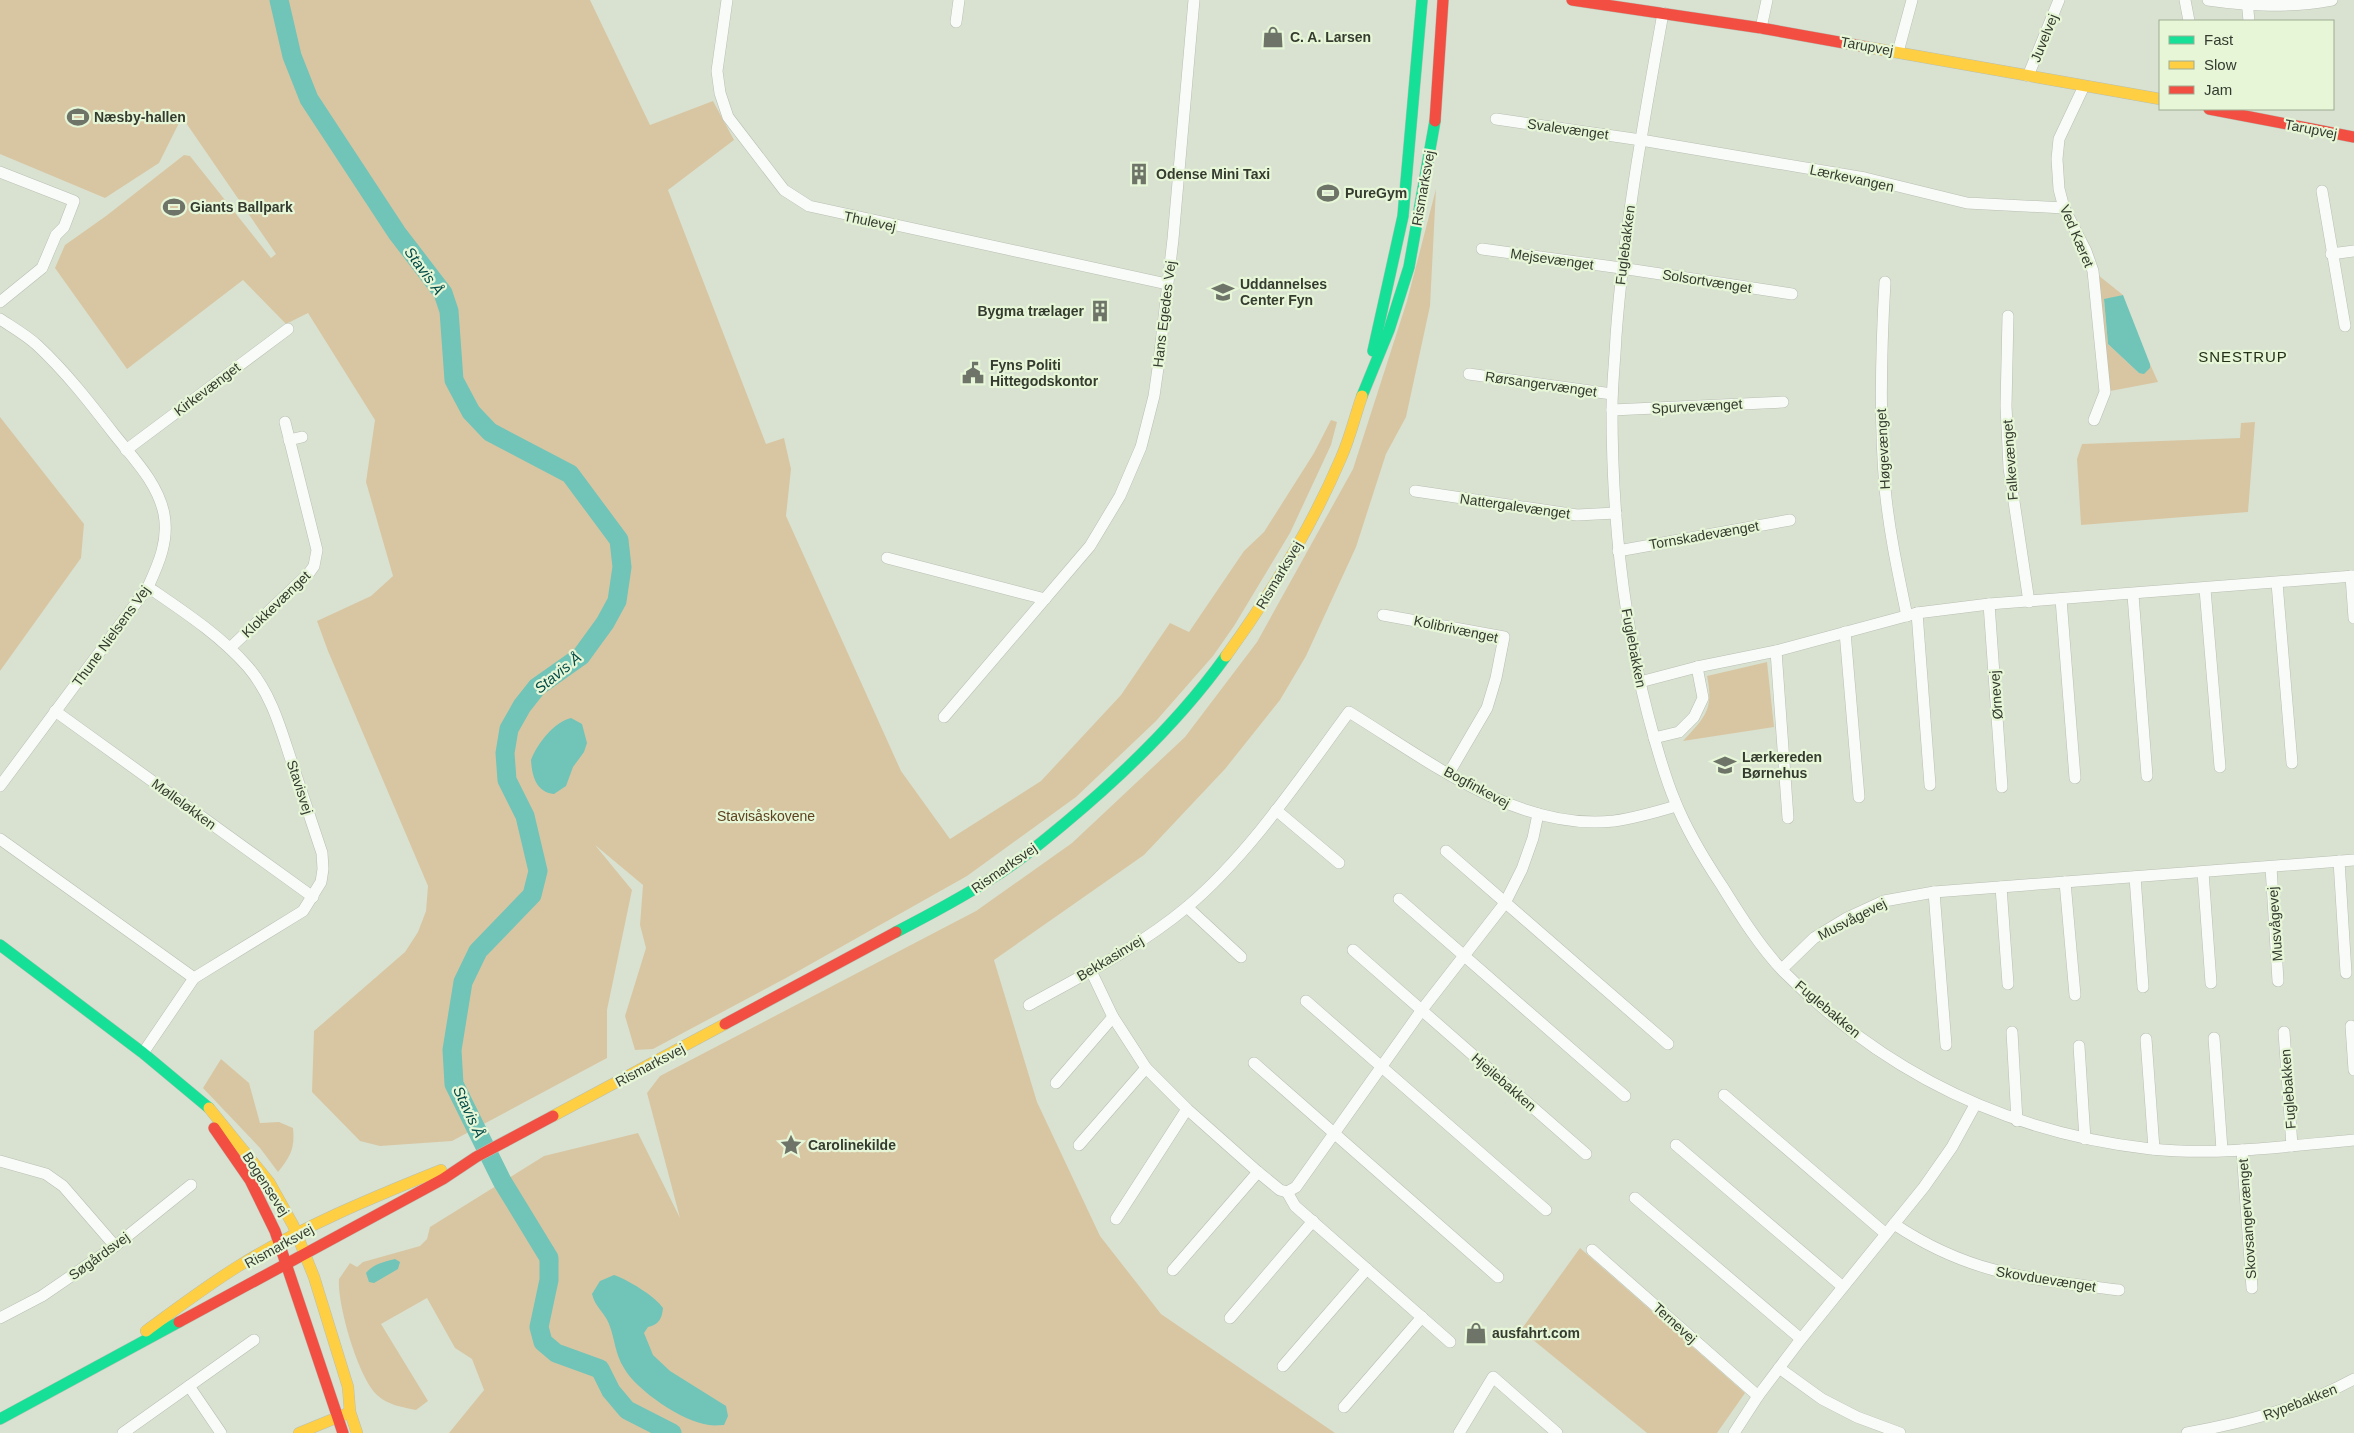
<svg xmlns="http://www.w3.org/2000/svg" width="2354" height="1433" viewBox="0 0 2354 1433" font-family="Arial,sans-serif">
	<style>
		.green { fill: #d8c6a3 }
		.water { fill: #70c4b8 }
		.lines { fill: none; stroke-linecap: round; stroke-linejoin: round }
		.river { stroke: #70c4b8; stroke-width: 19 }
		.street-casing { stroke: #b9bfb2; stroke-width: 12 }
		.fast-casing { stroke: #b9bfb2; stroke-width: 12 }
		.slow-casing { stroke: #b9bfb2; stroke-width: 12 }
		.jam-casing { stroke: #b9bfb2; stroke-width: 12 }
		.street { stroke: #f9fbf8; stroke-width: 11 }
		.fast { stroke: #16e098; stroke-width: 11 }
		.slow { stroke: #ffcf43; stroke-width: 11 }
		.jam { stroke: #f24e42; stroke-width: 11 }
		.labels { text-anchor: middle; stroke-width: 4.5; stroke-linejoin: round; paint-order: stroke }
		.poi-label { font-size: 14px; font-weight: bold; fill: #353b2f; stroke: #e6f6d7; text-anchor: start }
		.street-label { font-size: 14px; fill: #353b2f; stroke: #e6f6d7 }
		.park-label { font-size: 14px; fill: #5e421f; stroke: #e6f6d7 }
		.water-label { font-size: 15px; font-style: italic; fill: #014a46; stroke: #e6f6d7 }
		.neighbourhood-label { font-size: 15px; letter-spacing: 1px; fill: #242f17; stroke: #e6f6d7 }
	</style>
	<rect width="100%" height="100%" fill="#d9e2d1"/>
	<g class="green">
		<path d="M0 0H590L650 125 713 101 734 140 668 190 766 444 784 438 791 469 786 516 901 771 950 839 1041 781 1121 695 1170 623 1189 632 1244 551 1264 532 1314 453 1331 420 1337 422 1331 445 1290 533 1234 626 1213 656 1156 721 1076 797 967 876 786 978 653 1049 635 1050 625 1016 646 948 640 925 643 885 595 845 632 890 607 1010V1058L452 1141 380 1146 360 1141 312 1092 314 1031 405 952 418 932 426 911 428 886 328 651 317 621 371 596 393 576 366 482 375 420 308 313 286 324 243 280 127 369 55 268 65 245 106 216 184 155 190 156 271 258 276 254 182 117 159 163 105 198 0 154Z"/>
		<path d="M1436 189 1430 306 1406 417 1386 454 1356 547 1306 656 1280 700 1225 769 1144 855 994 960 1037 1102 1100 1236 1161 1314 1335 1433H449L484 1390 472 1359 455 1348 427 1298 381 1324 428 1401 416 1410C401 1407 388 1405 377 1395 358 1377 337 1304 339 1279L350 1263 357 1267 363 1262 420 1246 427 1239 430 1227 544 1156 638 1133 680 1218 647 1093 660 1076 976 911 1072 843 1185 737 1257 642 1353 469 1407 301Z"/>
		<path d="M2093 271 2123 295 2104 300 2108 344 2139 373 2150 368V364L2158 382 2105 392Z"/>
		<path d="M0 417 84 524 81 558 0 671Z"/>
		<path d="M2255 422 2248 512 2081 525 2077 459 2082 444 2240 438 2241 423Z"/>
		<path d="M1767 662 1774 727 1683 741C1705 717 1714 710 1707 676Z"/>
		<path d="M221 1059 249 1083 260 1123 279 1122 293 1128C295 1148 291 1156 278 1172L260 1148 203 1088Z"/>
		<path d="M1580 1248 1745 1393 1717 1433H1647L1521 1330Z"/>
	</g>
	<g class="water">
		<path d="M2123 295 2150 364V368L2144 374 2139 373 2108 344 2104 299Z"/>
		<path d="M571 718 582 724 587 743 584 752 573 767 566 786 554 794C536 792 532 776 531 760 537 744 554 722 571 718Z"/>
		<path d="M395 1259 400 1262 398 1269 374 1283 369 1282 366 1273C373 1264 384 1262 395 1259Z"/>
		<path d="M614 1275C628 1280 655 1296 663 1308 662 1318 659 1325 648 1327L644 1333 653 1355 670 1371 726 1406 728 1416 724 1425C719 1425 714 1426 709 1425 683 1422 636 1390 624 1368 615 1354 615 1339 609 1324 605 1313 595 1307 592 1294L600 1281Z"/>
	</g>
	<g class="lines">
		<path class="river" d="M279 0 292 56 309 99 397 233 443 293 449 311 454 380 471 412 490 432 570 474 619 540 622 567 617 601 605 623 581 656 537 687 522 706 509 729 505 753 507 780 525 816 538 871 532 895 478 951 463 982 452 1050 454 1084 502 1181 549 1258V1280L539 1327 543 1342 556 1353 600 1369 611 1391 627 1410 672 1433"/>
		<g class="street-casing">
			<g id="street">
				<path d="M727 0 717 71 720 93 728 117 784 190 809 206 1167 284"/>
				<path d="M2185 0 2189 21"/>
				<path d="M2208 0C2250 6 2289 8 2332 0"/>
				<path d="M2247 0 2249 21"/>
				<path d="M1663 13C1644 120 1624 227 1616 336 1615 360 1612 384 1612 409 1612 512 1622 615 1648 715 1656 744 1663 773 1675 801 1687 831 1704 859 1722 886 1740 915 1760 947 1784 972 1886 1074 2008 1133 2151 1149 2218 1156 2287 1146 2354 1140"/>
				<path d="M956 22 959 0"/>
				<path d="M1761 28 1767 0"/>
				<path d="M1898 52 1912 0"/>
				<path d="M2028 76 2059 0"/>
				<path d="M2084 86 2059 139 2057 159 2059 189 2064 208 2086 251 2093 271 2105 392 2094 420"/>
				<path d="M1496 119 1641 140 1865 178 1967 203 2064 208"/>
				<path d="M0 172 74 201 64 227 56 235 42 268 0 302"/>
				<path d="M2322 191 2345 326"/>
				<path d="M1482 249 1621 268 1792 294"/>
				<path d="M2331 254 2354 251"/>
				<path d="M1885 282C1881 350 1879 419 1885 488 1889 531 1898 573 1907 616"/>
				<path d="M2008 316 2006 406 2009 468 2029 602"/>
				<path d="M0 319C12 327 26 335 37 345 66 372 90 403 114 434 133 458 158 483 164 514 169 540 159 563 148 587L0 786"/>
				<path d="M1469 374 1612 394"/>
				<path d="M1612 410 1783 402"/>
				<path d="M289 440 302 437"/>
				<path d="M126 450 288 329"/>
				<path d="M1415 491 1577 515 1616 513"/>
				<path d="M1618 551 1790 520"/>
				<path d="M887 558 1045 599"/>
				<path d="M2351 576 2354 618"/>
				<path d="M2277 583 2292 763"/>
				<path d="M2205 589 2220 767"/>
				<path d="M2133 595 2147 776"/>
				<path d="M2061 599 2075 778"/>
				<path d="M1989 604 2002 787"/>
				<path d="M1917 613 1930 785"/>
				<path d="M1383 615 1504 637 1496 678 1487 708 1449 773"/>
				<path d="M1845 632 1859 797"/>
				<path d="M230 648 309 573 314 566 317 550 285 422"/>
				<path d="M1776 651 1788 818"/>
				<path d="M1640 682 1697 667 1776 651 1917 613 1989 604 2354 576"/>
				<path d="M55 711 313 897"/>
				<path d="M944 717 1090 546 1120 496 1141 447 1154 396 1159 361 1173 239 1194 0"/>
				<path d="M1654 738 1679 732 1694 717 1703 698 1697 667"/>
				<path d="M1276 810 1339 863"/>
				<path d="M0 839 194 978"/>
				<path d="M1446 851 1668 1044"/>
				<path d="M2339 861 2346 973"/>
				<path d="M2271 867 2278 981"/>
				<path d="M2203 872 2211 983"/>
				<path d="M2135 877 2143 987"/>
				<path d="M2065 882 2075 995"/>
				<path d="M2001 887 2008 984"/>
				<path d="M1934 892 1946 1045"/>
				<path d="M1399 899 1625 1096"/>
				<path d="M1187 907 1241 957"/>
				<path d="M1353 950 1586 1154"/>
				<path d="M1782 969 1814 938 1847 918 1884 901 1934 892 2354 860"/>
				<path d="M1091 971 1113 1017 1146 1068 1187 1109 1258 1172 1280 1190 1287 1192 1296 1187 1421 1011 1505 903 1522 869 1533 838 1538 814"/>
				<path d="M1306 1001 1546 1210"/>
				<path d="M1029 1005C1083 975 1139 947 1187 907 1248 856 1301 777 1349 712 1426 759 1518 832 1614 821 1635 818 1656 812 1676 806"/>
				<path d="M2351 1026 2354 1070"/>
				<path d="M2012 1032 2017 1121"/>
				<path d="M2284 1032 2292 1146"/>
				<path d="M2214 1038 2222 1150"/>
				<path d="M2146 1039 2154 1149"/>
				<path d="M2079 1046 2085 1139"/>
				<path d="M143 1053 194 978 303 911 321 882 323 869 322 853C312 823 302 793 292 763 281 730 272 695 248 667 220 635 183 611 148 587"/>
				<path d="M1254 1063 1498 1277"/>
				<path d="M1056 1083 1113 1017"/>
				<path d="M1724 1095 1886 1234"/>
				<path d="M1079 1145 1146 1068"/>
				<path d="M1676 1145 1843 1287"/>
				<path d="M2242 1150 2252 1288"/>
				<path d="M0 1161 46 1174 63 1186 115 1246"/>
				<path d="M1287 1192 1295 1206 1450 1342"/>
				<path d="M1635 1198 1801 1339"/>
				<path d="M1116 1219 1187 1109"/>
				<path d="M1894 1224C1970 1275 2031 1279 2119 1290"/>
				<path d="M1592 1250 1758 1396"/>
				<path d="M1173 1270 1258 1172"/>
				<path d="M0 1318 42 1296 115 1246 191 1185"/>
				<path d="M1230 1318 1313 1221"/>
				<path d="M1283 1366 1367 1269"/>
				<path d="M1779 1368 1822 1399 1857 1417 1900 1433"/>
				<path d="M189 1386 221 1433"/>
				<path d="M1344 1407 1422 1317"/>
				<path d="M123 1433 254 1340"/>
				<path d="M1459 1433 1493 1377 1557 1433"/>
				<path d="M1734 1433 1758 1396 1801 1339 1924 1187 1952 1147 1975 1105"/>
				<path d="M2187 1433C2246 1422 2301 1408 2354 1379"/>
			</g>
		</g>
		<g class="fast-casing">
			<g id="fast">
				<path d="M1373 351 1403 216 1422 0"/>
				<path d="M1362 396 1389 330 1409 267 1435 121"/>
				<path d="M896 932C927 916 959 899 989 880 1016 864 1041 843 1065 823 1125 773 1181 719 1226 656"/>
				<path d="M0 945 143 1053 209 1108"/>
				<path d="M0 1419 179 1322"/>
			</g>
		</g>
		<g class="slow-casing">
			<g id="slow">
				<path d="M1872 48 2160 99"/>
				<path d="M1226 656C1271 594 1311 528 1341 458 1350 438 1355 416 1362 396"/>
				<path d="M209 1108 269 1182 293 1225 314 1277 348 1387 350 1412 357 1433"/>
				<path d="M553 1116 725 1024"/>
				<path d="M146 1331C176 1309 205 1287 237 1267 301 1227 371 1198 441 1170"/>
				<path d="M299 1433 348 1413"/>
			</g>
		</g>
		<g class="jam-casing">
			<g id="jam">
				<path d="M1572 0 1761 28 1872 48"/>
				<path d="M2209 109 2354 137"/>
				<path d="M1435 121 1443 0"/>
				<path d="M725 1024 896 932"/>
				<path d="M214 1128 250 1180 275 1231 343 1433"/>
				<path d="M179 1322 443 1179 476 1157 553 1116"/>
			</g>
		</g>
		<use href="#street" class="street"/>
		<use href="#fast" class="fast"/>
		<use href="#slow" class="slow"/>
		<use href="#jam" class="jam"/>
	</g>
	<defs>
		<g id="shop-bare" transform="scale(1.725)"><path d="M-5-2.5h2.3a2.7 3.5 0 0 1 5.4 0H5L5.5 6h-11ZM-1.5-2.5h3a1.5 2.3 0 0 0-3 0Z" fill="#6e7568" stroke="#e6f6d7" stroke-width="2.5" paint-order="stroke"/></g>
		<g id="stadium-bare" transform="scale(1.725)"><path d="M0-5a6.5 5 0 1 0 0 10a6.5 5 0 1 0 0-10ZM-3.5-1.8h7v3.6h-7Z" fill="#6e7568" stroke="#e6f6d7" stroke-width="2.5" paint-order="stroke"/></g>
		<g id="building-bare" transform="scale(1.725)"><path d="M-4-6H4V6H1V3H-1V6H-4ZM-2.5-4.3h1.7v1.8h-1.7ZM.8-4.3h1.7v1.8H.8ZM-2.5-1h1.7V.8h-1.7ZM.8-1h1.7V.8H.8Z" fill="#6e7568" stroke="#e6f6d7" stroke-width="2.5" paint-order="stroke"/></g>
		<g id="school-bare" transform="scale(1.725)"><path d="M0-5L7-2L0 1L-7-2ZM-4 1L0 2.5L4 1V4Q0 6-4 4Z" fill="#6e7568" stroke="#e6f6d7" stroke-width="2.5" paint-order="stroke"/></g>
		<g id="civic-bare" transform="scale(1.725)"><path d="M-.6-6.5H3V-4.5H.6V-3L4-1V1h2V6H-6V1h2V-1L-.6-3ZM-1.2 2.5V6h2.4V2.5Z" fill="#6e7568" stroke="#e6f6d7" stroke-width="2.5" paint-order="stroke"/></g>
		<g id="sight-bare" transform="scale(1.725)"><path d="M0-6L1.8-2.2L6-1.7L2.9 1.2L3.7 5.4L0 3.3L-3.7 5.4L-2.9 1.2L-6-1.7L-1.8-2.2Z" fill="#6e7568" stroke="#e6f6d7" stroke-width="2.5" paint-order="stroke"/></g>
	</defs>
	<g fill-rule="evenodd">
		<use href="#shop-bare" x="1273" y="37"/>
		<use href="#stadium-bare" x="78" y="117"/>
		<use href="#building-bare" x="1139" y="174"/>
		<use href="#stadium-bare" x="1328" y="193"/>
		<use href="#stadium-bare" x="174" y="207"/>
		<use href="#school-bare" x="1223" y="292"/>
		<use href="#building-bare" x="1100" y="311"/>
		<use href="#civic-bare" x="973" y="373"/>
		<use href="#school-bare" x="1725" y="765"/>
		<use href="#sight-bare" x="791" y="1145"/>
		<use href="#shop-bare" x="1476" y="1333"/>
	</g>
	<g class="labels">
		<g class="poi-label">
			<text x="1290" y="42">C. A. Larsen</text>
			<text x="94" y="122">Næsby-hallen</text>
			<text x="1156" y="179">Odense Mini Taxi</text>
			<text x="1345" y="198">PureGym</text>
			<text x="190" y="212">Giants Ballpark</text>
			<text x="1240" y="289">Uddannelses<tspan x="1240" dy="16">Center Fyn</tspan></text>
			<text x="1084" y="316" text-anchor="end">Bygma trælager</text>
			<text x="990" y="370">Fyns Politi<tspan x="990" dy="16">Hittegodskontor</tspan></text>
			<text x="1742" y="762">Lærkereden<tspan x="1742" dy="16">Børnehus</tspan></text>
			<text x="808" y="1150">Carolinekilde</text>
			<text x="1492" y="1338">ausfahrt.com</text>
		</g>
		<g class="street-label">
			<text transform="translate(2044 38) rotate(-68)" y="5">Juvelvej</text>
			<text transform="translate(1867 46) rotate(10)" y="5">Tarupvej</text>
			<text transform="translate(1568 129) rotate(8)" y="5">Svalevænget</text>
			<text transform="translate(2311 129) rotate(11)" y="5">Tarupvej</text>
			<text transform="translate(1852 178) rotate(12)" y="5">Lærkevangen</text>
			<text transform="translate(1423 188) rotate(-80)" y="5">Rismarksvej</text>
			<text transform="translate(870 221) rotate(12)" y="5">Thulevej</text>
			<text transform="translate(2077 236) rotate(67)" y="5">Ved Kæret</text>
			<text transform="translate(1625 245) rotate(-83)" y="5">Fuglebakken</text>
			<text transform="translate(1552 259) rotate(8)" y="5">Mejsevænget</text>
			<text transform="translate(1707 281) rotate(9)" y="5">Solsortvænget</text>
			<text transform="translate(1164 314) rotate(-83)" y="5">Hans Egedes Vej</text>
			<text transform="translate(1541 384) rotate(8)" y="5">Rørsangervænget</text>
			<text transform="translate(207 389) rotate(-37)" y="5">Kirkevænget</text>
			<text transform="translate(1697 406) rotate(-3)" y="5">Spurvevænget</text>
			<text transform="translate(1883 449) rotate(-93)" y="5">Høgevænget</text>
			<text transform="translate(2010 460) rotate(-94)" y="5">Falkevænget</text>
			<text transform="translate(1515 506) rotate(8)" y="5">Nattergalevænget</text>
			<text transform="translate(1704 535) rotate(-10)" y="5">Tornskadevænget</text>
			<text transform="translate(1279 575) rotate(-59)" y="5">Rismarksvej</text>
			<text transform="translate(276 604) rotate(-44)" y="5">Klokkevænget</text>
			<text transform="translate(1456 629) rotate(12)" y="5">Kolibrivænget</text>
			<text transform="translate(111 636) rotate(-54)" y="5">Thune Nielsens Vej</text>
			<text transform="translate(1634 648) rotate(79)" y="5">Fuglebakken</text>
			<text transform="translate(1996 695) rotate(-94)" y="5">Ørnevej</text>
			<text transform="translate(300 787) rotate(72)" y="5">Stavisvej</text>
			<text transform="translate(1477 787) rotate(28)" y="5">Bogfinkevej</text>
			<text transform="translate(184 804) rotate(36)" y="5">Mølleløkken</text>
			<text transform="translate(1004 868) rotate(-35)" y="5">Rismarksvej</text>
			<text transform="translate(1852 919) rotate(-27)" y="5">Musvågevej</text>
			<text transform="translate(2275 924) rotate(-94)" y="5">Musvågevej</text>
			<text transform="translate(1110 958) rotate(-31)" y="5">Bekkasinvej</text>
			<text transform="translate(1828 1009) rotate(40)" y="5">Fuglebakken</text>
			<text transform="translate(650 1065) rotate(-28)" y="5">Rismarksvej</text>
			<text transform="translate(1504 1082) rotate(41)" y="5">Hjejlebakken</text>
			<text transform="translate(2288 1089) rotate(-94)" y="5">Fuglebakken</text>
			<text transform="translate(266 1184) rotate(57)" y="5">Bogensevej</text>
			<text transform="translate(2247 1219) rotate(-94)" y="5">Skovsangervænget</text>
			<text transform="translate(279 1246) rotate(-29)" y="5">Rismarksvej</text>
			<text transform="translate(99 1256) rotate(-36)" y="5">Søgårdsvej</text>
			<text transform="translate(2046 1279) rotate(9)" y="5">Skovduevænget</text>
			<text transform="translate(1675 1323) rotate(42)" y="5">Ternevej</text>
			<text transform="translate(2300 1402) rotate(-21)" y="5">Rypebakken</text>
		</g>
		<g class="park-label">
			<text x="766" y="821">Stavisåskovene</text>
		</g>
		<g class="water-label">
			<text transform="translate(424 271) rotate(54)" y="5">Stavis Å</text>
			<text transform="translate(558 673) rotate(-39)" y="5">Stavis Å</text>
			<text transform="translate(469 1112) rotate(65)" y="5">Stavis Å</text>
		</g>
		<g class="neighbourhood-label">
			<text x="2243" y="362">SNESTRUP</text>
		</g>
	</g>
	<rect x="2159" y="20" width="175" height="90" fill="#e6f6d7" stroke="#9fab94"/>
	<rect x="2169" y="36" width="25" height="8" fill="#16e098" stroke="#9fab94"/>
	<text x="2204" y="45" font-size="15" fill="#353b2f">Fast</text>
	<rect x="2169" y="61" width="25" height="8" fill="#ffcf43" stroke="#9fab94"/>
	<text x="2204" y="70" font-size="15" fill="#353b2f">Slow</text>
	<rect x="2169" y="86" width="25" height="8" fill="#f24e42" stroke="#9fab94"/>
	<text x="2204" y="95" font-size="15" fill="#353b2f">Jam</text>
</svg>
